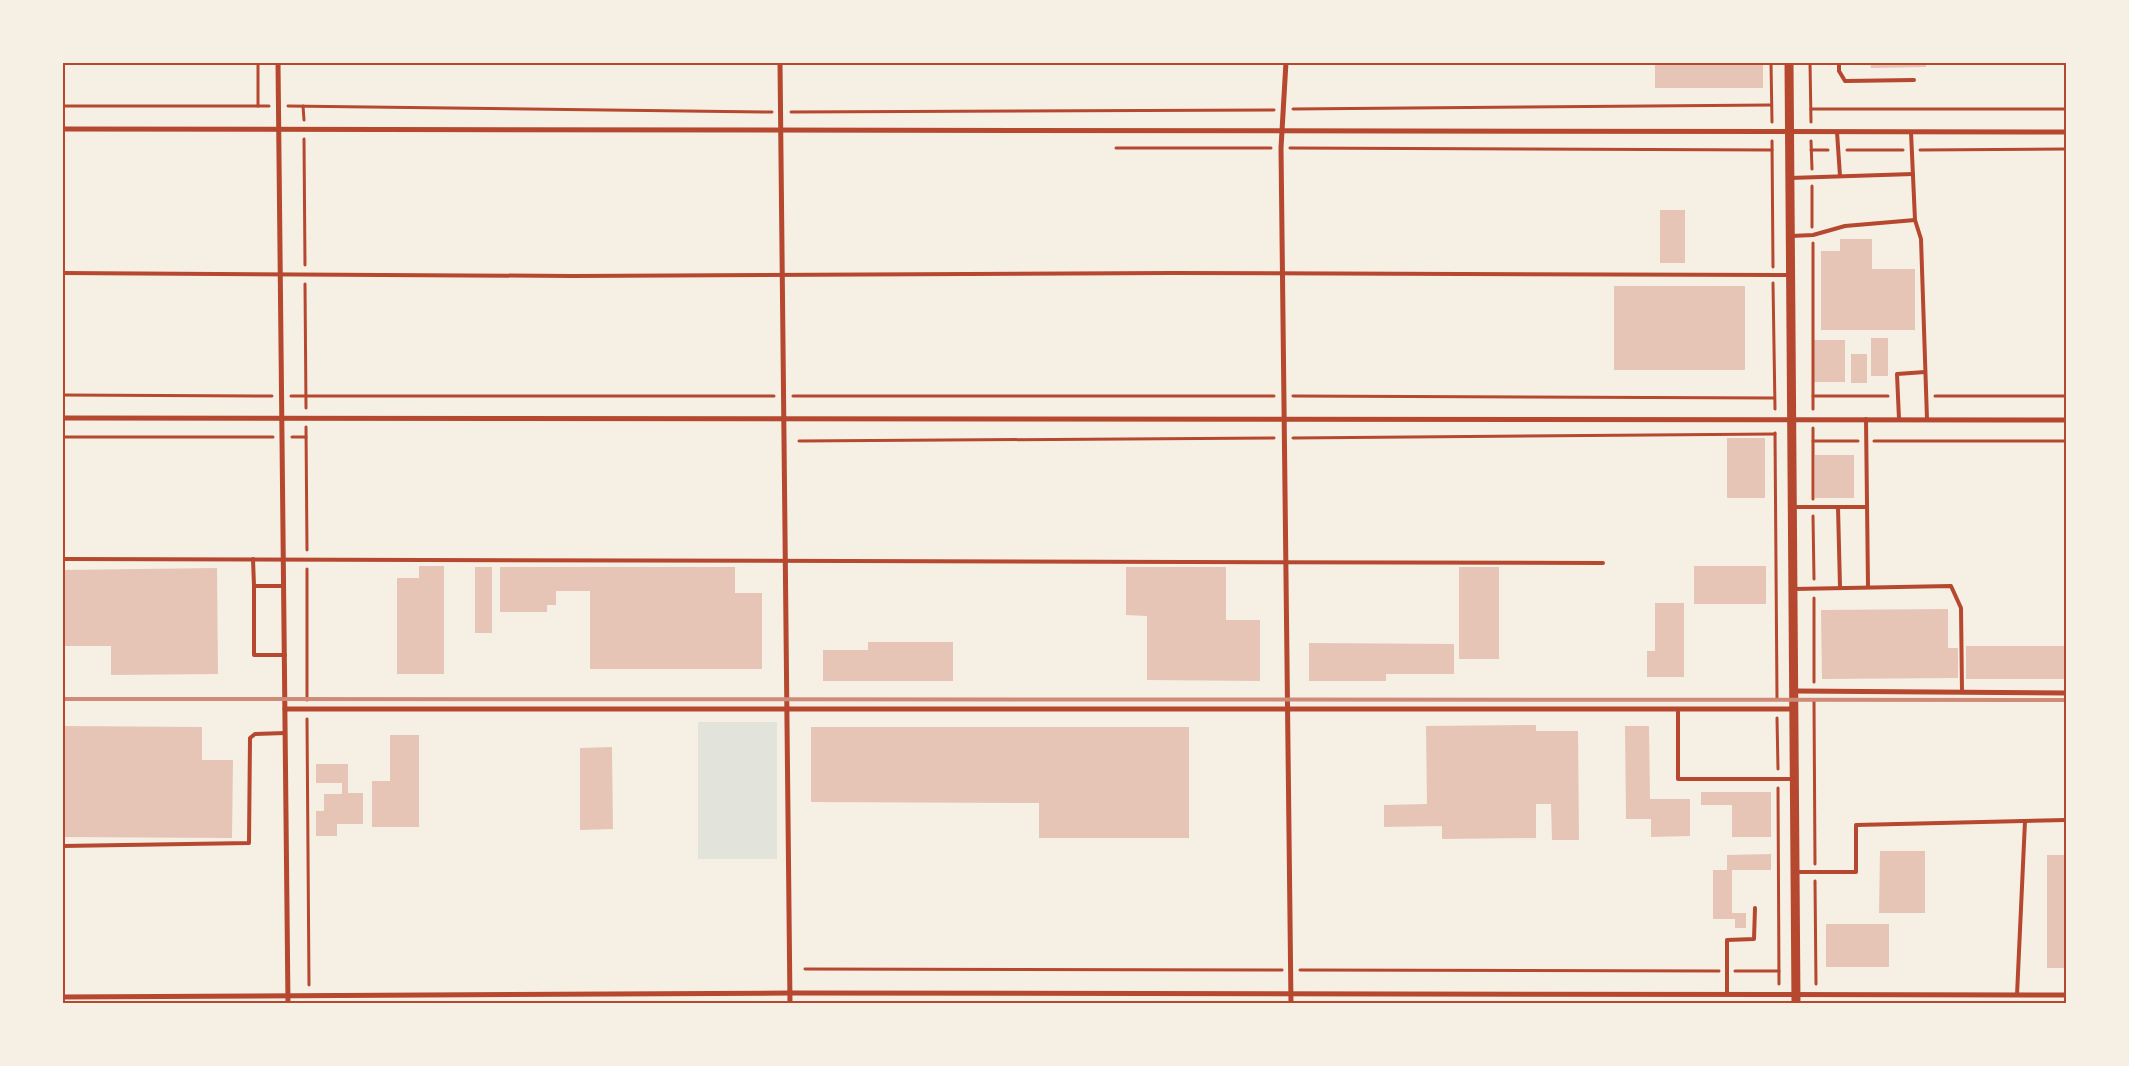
<svg xmlns="http://www.w3.org/2000/svg" width="2129" height="1066" viewBox="0 0 2129 1066" font-family="Overpass,sans-serif">
	<style>
		.green { fill: #e2e4dc }
		.building { fill: #e6c5b7 }
		.lines { fill: none; stroke-linecap: round; stroke-linejoin: round }
		.path { stroke: #b5482f; stroke-width: 3 }
		.service { stroke: #b5482f; stroke-width: 4 }
		.minor { stroke: #b5482f; stroke-width: 5 }
		.tertiary { stroke: #b5482f; stroke-width: 9 }
		.rail { stroke: #cf8b77; stroke-width: 4 }
		.neatline { fill: none; stroke: #b5482f; stroke-width: 2 }
	</style>
	<rect width="100%" height="100%" fill="#f6efe4"/>
	<rect class="green" x="698" y="722" width="79" height="137"/>
	<g class="building">
		<rect x="1655" y="62" width="108" height="26"/>
		<path d="M1870 62H1926V67L1871 68Z"/>
		<rect x="1660" y="210" width="25" height="53"/>
		<path d="M1840 239H1872V269H1915V330H1821V251H1840Z"/>
		<rect x="1614" y="286" width="131" height="84"/>
		<rect x="1871" y="338" width="17" height="38"/>
		<rect x="1814" y="340" width="31" height="42"/>
		<rect x="1851" y="354" width="16" height="29"/>
		<rect x="1727" y="438" width="38" height="60"/>
		<rect x="1815" y="455" width="39" height="43"/>
		<path d="M419 566H444V674H397V578H419Z"/>
		<rect x="1694" y="566" width="72" height="38"/>
		<rect x="475" y="567" width="17" height="66"/>
		<path d="M500 567H735V593H762V669H590V591H556V605H547V612H500Z"/>
		<path d="M1126 567H1226V620H1260V681L1147 680V616L1126 615Z"/>
		<rect x="1459" y="567" width="40" height="92"/>
		<path d="M217 568 218 674 111 675V646H62V570Z"/>
		<path d="M1655 603H1684V677H1647V651H1655Z"/>
		<path d="M1948 609V648H1958V678L1822 679 1821 610Z"/>
		<path d="M868 642H953V681H823V650H868Z"/>
		<path d="M1309 643 1454 644V674H1386V681H1309Z"/>
		<rect x="1966" y="646" width="100" height="33"/>
		<path d="M1536 725V731H1578L1579 840H1552L1551 804H1536V838L1442 839V826L1384 827V805L1427 804 1426 726Z"/>
		<path d="M62 726 202 727V760H233L232 838 62 837Z"/>
		<path d="M1625 726H1649L1650 799H1690V836L1651 837V819H1626Z"/>
		<path d="M811 727H1189V838H1039V803L811 802Z"/>
		<path d="M390 735H419V827H372V781H390Z"/>
		<path d="M612 747 613 829 580 830V748Z"/>
		<path d="M316 764H348V793H363V824H337V836H316V811H324V794H342V783H316Z"/>
		<path d="M1701 792H1771V837H1732V805H1701Z"/>
		<path d="M1880 851H1925V913H1879Z"/>
		<path d="M1771 854V870H1732V913H1746V928H1735V919H1713V870H1727V855Z"/>
		<rect x="2047" y="855" width="19" height="113"/>
		<rect x="1826" y="924" width="63" height="43"/>
	</g>
	<g class="lines">
		<g class="path">
			<path d="M258 62V106"/>
			<path d="M1771 62 1772 122"/>
			<path d="M1810 62 1811 122"/>
			<path d="M62 106H269"/>
			<path d="M288 106 772 112"/>
			<path d="M303 106 304 120"/>
			<path d="M1293 109 1771 105"/>
			<path d="M1811 109H2066"/>
			<path d="M791 112 1274 110"/>
			<path d="M304 139 305 265"/>
			<path d="M1772 141 1773 267"/>
			<path d="M1811 141 1812 169"/>
			<path d="M1116 148H1271"/>
			<path d="M1290 148 1772 150"/>
			<path d="M1811 150H1828"/>
			<path d="M1847 150H1903"/>
			<path d="M1920 150 2066 149"/>
			<path d="M1812 186V227"/>
			<path d="M1813 243V409"/>
			<path d="M1773 283 1775 409"/>
			<path d="M305 284 306 408"/>
			<path d="M62 395 272 396"/>
			<path d="M291 396H774"/>
			<path d="M793 396H1274"/>
			<path d="M1293 396 1774 398"/>
			<path d="M1813 396H1888"/>
			<path d="M1935 396H2066"/>
			<path d="M306 427 307 550"/>
			<path d="M1775 433 1777 699"/>
			<path d="M62 437H273"/>
			<path d="M292 437H306"/>
			<path d="M1293 438 1775 434"/>
			<path d="M799 441 1274 438"/>
			<path d="M1813 441H1858"/>
			<path d="M1874 441H2066"/>
			<path d="M1813 499V428"/>
			<path d="M1813 516 1814 579"/>
			<path d="M307 569V700"/>
			<path d="M1814 598V682"/>
			<path d="M1814 701 1815 864"/>
			<path d="M1777 718 1778 769"/>
			<path d="M307 719 309 985"/>
			<path d="M1778 788 1779 984"/>
			<path d="M1815 881 1816 984"/>
			<path d="M805 969 1282 970"/>
			<path d="M1300 970 1719 971"/>
			<path d="M1735 971H1779"/>
		</g>
		<g class="service">
			<path d="M1839 62V71L1845 81 1914 80"/>
			<path d="M1837 132 1840 176"/>
			<path d="M1911 132 1915 220 1921 239 1927 419"/>
			<path d="M1790 178 1913 174"/>
			<path d="M1791 236 1813 235 1845 226 1915 220"/>
			<path d="M62 273 573 276 1172 273 1789 275"/>
			<path d="M1866 419 1868 586"/>
			<path d="M1899 419 1897 374 1925 372"/>
			<path d="M1793 507H1867"/>
			<path d="M1838 507 1840 587"/>
			<path d="M62 559 1603 563"/>
			<path d="M253 559 254 586"/>
			<path d="M284 586H254V655H285"/>
			<path d="M1794 589 1951 586 1961 608 1962 692"/>
			<path d="M1678 709V779H1793"/>
			<path d="M62 846 249 843 250 738 255 734 285 733"/>
			<path d="M1796 872H1856V825L2066 820"/>
			<path d="M1727 994V940L1754 939 1755 908"/>
			<path d="M2017 995 2025 821"/>
		</g>
		<g class="minor">
			<path d="M278 62 288 1004"/>
			<path d="M780 62 790 1004"/>
			<path d="M1286 62 1281 148 1291 1004"/>
			<path d="M62 129 2066 132"/>
			<path d="M62 418 2066 420"/>
			<path d="M1795 691 2066 693"/>
			<path d="M285 709H1794"/>
			<path d="M62 997 790 993 2066 995"/>
		</g>
		<path class="tertiary" d="M1789 62 1796 1004"/>
		<path class="rail" d="M62 699 2066 700"/>
	</g>
	<rect width="2129" height="1066" fill="none" stroke="#f6efe4" stroke-width="128"/>
	<rect x="64" y="64" width="2001" height="938" class="neatline"/>
</svg>
